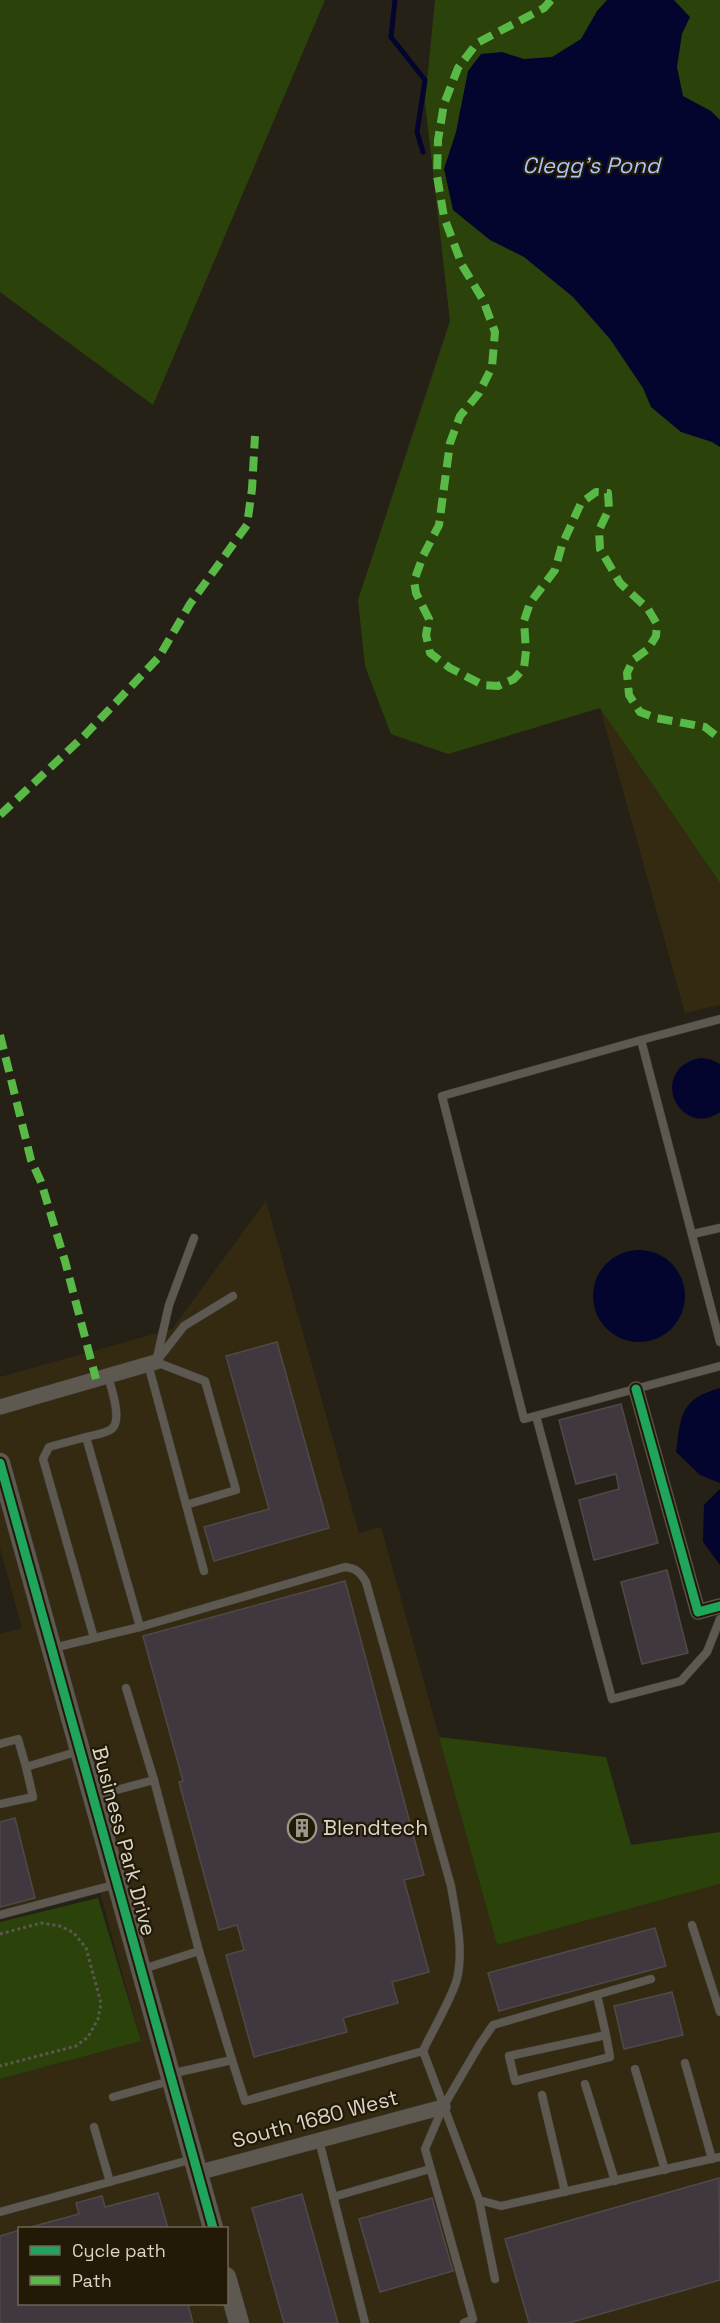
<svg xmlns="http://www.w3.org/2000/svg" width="720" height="2323" viewBox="0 0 720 2323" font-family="'Space Grotesk',sans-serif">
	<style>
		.built { fill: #342a12; fill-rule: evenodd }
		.green { fill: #2b430a }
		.water { fill: #03052e }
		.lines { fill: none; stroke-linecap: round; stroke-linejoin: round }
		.stream { stroke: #03052e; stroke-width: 5 }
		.building { fill: #41373f; stroke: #4e4a49; stroke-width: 1.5 }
		.lane-casing { stroke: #403b33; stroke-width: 9 }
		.street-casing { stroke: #403b33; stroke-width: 16 }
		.secondary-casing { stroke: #403b33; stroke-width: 21 }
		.path { stroke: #5c5850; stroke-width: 3; stroke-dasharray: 3 3; stroke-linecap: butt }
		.lane { stroke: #5d5951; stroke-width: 8 }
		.street { stroke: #5d5951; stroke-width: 15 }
		.secondary { stroke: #5d5951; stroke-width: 20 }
		.quiet { stroke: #58b947; stroke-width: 8; stroke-dasharray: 15 8; stroke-linecap: butt }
		.cycleway-casing { stroke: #221a07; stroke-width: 13 }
		.cycleway { stroke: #20a55d; stroke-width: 9 }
		.labels { text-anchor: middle; stroke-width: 4.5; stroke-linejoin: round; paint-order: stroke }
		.poi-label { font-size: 21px; fill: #dad5c9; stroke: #221a07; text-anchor: start }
		.street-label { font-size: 21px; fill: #dad5c9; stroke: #221a07 }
		.water-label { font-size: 22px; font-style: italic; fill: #a7c5ff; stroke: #221a07 }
	</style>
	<rect width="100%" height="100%" fill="#262116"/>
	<g class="built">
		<path d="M600 708 720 883V1005L685 1013Z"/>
		<path d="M266 1201 359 1533 381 1527 497 1945 720 1884V2323H0V2079L141 2041 99 1889 0 1915V1634L22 1628 0 1548V1377L172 1329ZM20 2228H226V2304H20Z"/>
	</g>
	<g class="green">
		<path d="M0 0H325L153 405 0 292Z"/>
		<path d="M435 0H720V883L600 708 448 754 391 734 365 666 358 600 450 321 425 102Z"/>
		<path d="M439 1737 606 1757 631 1845 720 1832V1884L497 1945Z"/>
		<path d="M98 1898 141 2041 0 2079V1922Z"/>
	</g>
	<g class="water">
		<path d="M607 0H674L690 17 682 34 677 67 683 96 711 111 720 120V447L712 442 681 432 651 407 643 388 610 339 573 297 524 257 490 240 453 210 444 169 456 132 468 71 481 54 502 52 524 59 552 57 581 39 597 11Z"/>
		<path d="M700 1058 710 1059 720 1064V1112C680 1140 646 1070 700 1058Z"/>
		<circle cx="639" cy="1296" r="46"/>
		<path d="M720 1388V1483L700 1475 676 1452C681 1415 680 1399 720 1388Z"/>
		<path d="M720 1489V1565L703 1542 704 1505Z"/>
	</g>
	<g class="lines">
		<path class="stream" d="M395 0 391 37 425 80 417 132 423 152"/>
	</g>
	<g class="building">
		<path d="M277 1342 329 1528 214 1561 204 1527 269 1509 226 1356Z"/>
		<path d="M621 1404 658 1543 594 1560 579 1500 619 1489 616 1474 576 1484 559 1420Z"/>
		<path d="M667 1570 688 1653 642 1664 621 1582Z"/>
		<path d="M345 1581 424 1875 404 1880 429 1972 392 1982 398 2003 343 2018 347 2032 254 2057 226 1955 244 1950 237 1925 219 1930 179 1782 183 1781 143 1636Z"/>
		<path d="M15 1818 35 1898 0 1907V1822Z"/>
		<path d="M655 1928 666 1966 499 2011 488 1973Z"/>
		<path d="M672 1992 683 2035 624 2049 614 2006Z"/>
		<path d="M719 2178 720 2280 569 2323H529L505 2239Z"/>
		<path d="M158 2193 168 2228H27L79 2214 76 2203 102 2196 105 2207Z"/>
		<path d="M302 2194 338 2323H284L252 2208Z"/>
		<path d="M432 2198 453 2271 380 2292 359 2219Z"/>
		<path d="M20 2230V2304H188L193 2323H0V2236Z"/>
	</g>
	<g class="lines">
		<g class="lane-casing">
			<g id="lane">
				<path d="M641 1040 720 1019"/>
				<path d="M693 1234 720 1228"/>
				<path d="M720 1342 641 1040 442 1096 524 1419 720 1366"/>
				<path d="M159 1358 184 1326 233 1296"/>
				<path d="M156 1362 205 1381 236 1490 186 1505"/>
				<path d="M156 1362 169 1305 194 1238"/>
				<path d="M148 1364 204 1571"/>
				<path d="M536 1416 612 1699 681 1681 707 1652 720 1619"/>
				<path d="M86 1437C93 1435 103 1434 110 1430 124 1423 111 1388 108 1376"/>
				<path d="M140 1627 345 1567C356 1568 361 1573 366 1582L451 1886C456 1916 464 1949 457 1979 452 1998 432 2031 423 2051"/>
				<path d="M53 1648 140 1627 86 1437 49 1447 43 1459 94 1638"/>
				<path d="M0 1744 18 1739 26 1767"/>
				<path d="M94 1796 154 1780 126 1688"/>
				<path d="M0 1804 33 1797 26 1767 79 1751"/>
				<path d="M0 1915 117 1884"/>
				<path d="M692 1925 720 2012"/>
				<path d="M143 1969 199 1951 154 1780"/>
				<path d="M597 1995 606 2035 509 2056 515 2081 610 2057 606 2035"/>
				<path d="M232 2060 245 2101 423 2051 479 2200 501 2206 720 2157"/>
				<path d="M685 2063 712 2159"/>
				<path d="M635 2069 665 2170"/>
				<path d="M170 2074 232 2060 199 1951"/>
				<path d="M585 2084 615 2181"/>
				<path d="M542 2095 565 2192"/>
				<path d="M113 2097 170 2081"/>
				<path d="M94 2127 110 2182"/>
				<path d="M319 2140 365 2323"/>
				<path d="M333 2197 430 2169"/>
				<path d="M479 2200 495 2279"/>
				<path d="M0 2212 193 2159"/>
				<path d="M464 2323 473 2319 425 2149 443 2107 480 2044 493 2025 651 1979"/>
			</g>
		</g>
		<g class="street-casing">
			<g id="street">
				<path d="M636 1389 698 1612 720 1606"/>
				<path d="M0 1407 156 1362"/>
				<path d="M197 2173 443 2107"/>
			</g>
		</g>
		<g class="secondary-casing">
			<g id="secondary">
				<path d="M0 1463 213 2228"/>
				<path d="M226 2277 239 2323"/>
			</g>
		</g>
		<path class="path" d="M0 1934 41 1923 60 1926 74 1933 86 1948 101 2003 98 2019 88 2037 76 2046 0 2066"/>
		<use href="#lane" class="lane"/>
		<use href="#street" class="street"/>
		<use href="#secondary" class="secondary"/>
		<g class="quiet">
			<path d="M551 0 544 8 477 43 458 68 444 104 438 140 437 176 444 217 462 265 483 300 495 332 492 367 479 393 460 416 450 443 439 525 423 556 414 581 416 593 429 619 426 635 430 653 450 668 483 685 498 686 514 679 524 668 526 651 524 621 530 603 555 570 562 545 581 503 596 492 608 493 609 509 599 530 600 549 620 583 648 609 657 624 656 636 648 649 633 660 627 673 629 695 640 712 656 718 705 727 720 739"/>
			<path d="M0 815 85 735 159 657 190 604 247 525 252 489 255 436"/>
			<path d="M0 1035 31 1160 41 1182 65 1261 96 1379"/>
		</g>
		<g class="cycleway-casing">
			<g id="cycleway">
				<path d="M636 1389 698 1612 720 1606"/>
				<path d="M0 1463 213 2228"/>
			</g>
		</g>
		<use href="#cycleway" class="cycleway"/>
	</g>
	<defs>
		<g id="building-ring" transform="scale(1.5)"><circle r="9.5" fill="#221a07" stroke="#9b968a" stroke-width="1.5"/><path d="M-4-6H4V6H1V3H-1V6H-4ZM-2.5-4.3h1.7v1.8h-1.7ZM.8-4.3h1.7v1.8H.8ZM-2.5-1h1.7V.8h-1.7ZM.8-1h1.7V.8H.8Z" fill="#9b968a"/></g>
	</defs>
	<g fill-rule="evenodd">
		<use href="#building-ring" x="302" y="1828"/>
	</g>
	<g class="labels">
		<g class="poi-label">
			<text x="323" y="1835">Blendtech</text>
		</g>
		<g class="street-label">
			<text transform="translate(124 1841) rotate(75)" y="7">Business Park Drive</text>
			<text transform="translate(315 2119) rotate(-15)" y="7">South 1680 West</text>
		</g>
		<g class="water-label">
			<text x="591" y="173">Clegg's Pond</text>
		</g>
	</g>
	<rect x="18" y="2227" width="210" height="78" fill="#221a07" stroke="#6c6555" stroke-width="1.5"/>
	<rect x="30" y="2246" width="30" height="9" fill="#20a55d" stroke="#6c6555" stroke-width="1.5"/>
	<text x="72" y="2257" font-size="18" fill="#dad5c9">Cycle path</text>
	<rect x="30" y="2276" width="30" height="9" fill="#58b947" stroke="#6c6555" stroke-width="1.5"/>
	<text x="72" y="2287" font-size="18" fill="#dad5c9">Path</text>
</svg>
